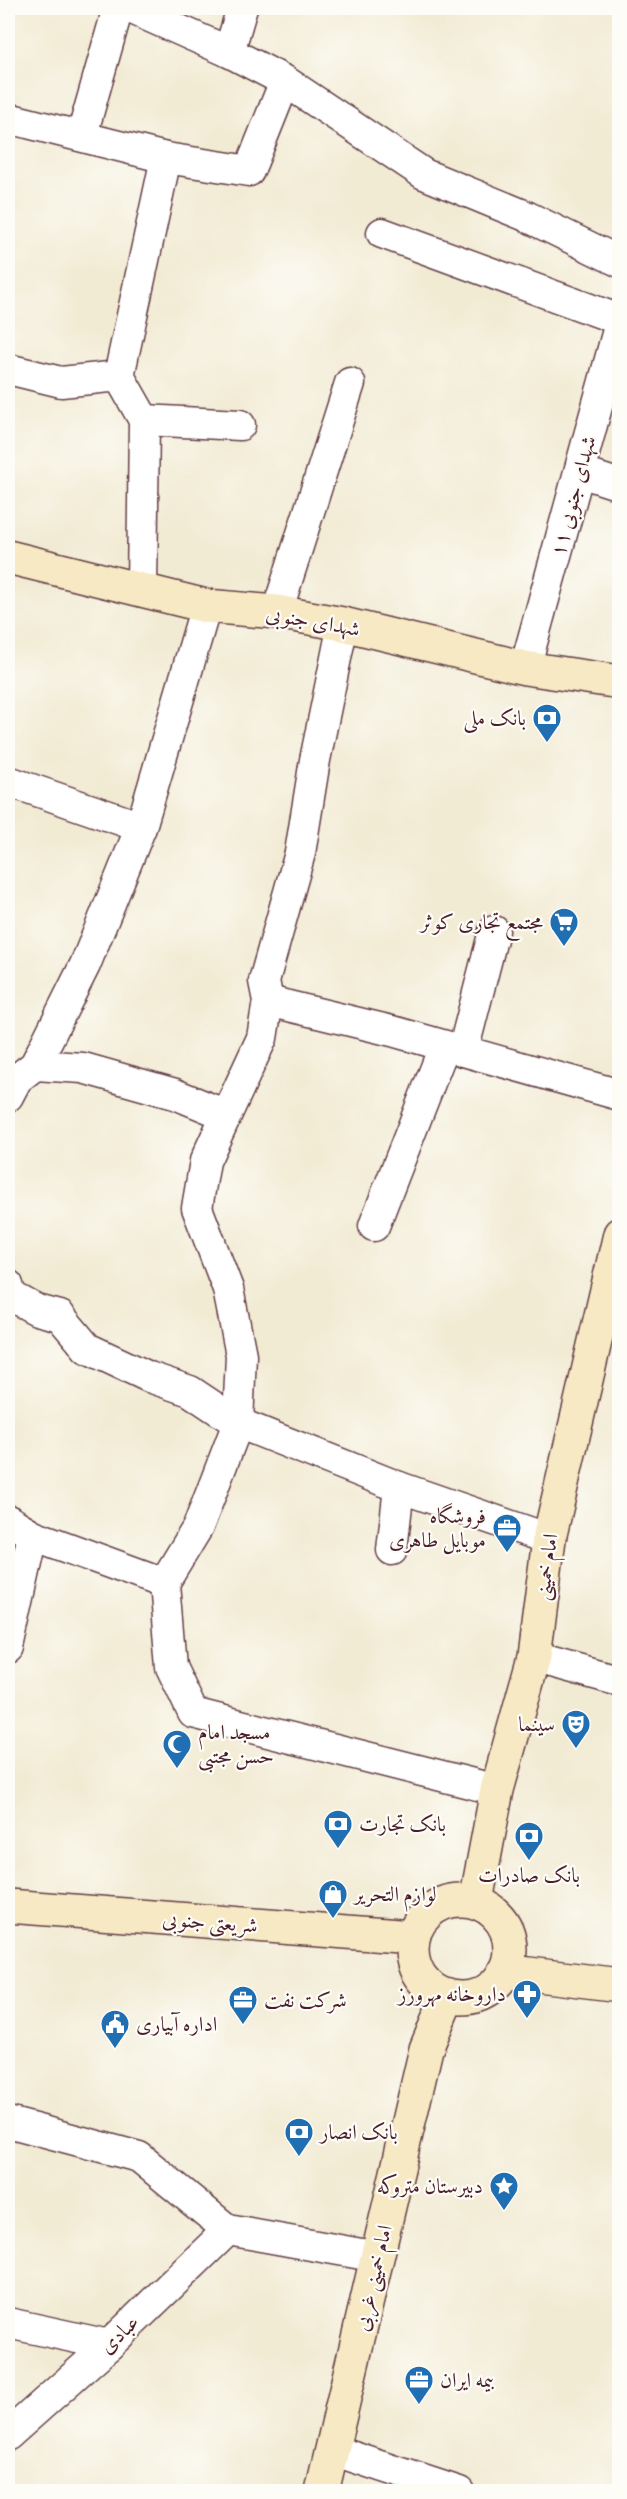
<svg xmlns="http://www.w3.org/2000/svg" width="627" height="2499" viewBox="0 0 627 2499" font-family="Vollkorn,Amiri,serif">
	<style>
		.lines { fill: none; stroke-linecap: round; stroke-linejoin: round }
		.street-casing { stroke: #633e44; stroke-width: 33 }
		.secondary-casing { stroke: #633e44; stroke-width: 36 }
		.street { stroke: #fff; stroke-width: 30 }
		.secondary { stroke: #f6e9c3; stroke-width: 33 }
		.labels { text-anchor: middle; stroke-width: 4.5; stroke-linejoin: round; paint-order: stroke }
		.street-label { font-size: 21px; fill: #4a1f2b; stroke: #fdfcf7 }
		.poi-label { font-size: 21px; fill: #4a1f2b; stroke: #fdfcf7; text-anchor: start }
	</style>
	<rect width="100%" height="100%" fill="#fdfcf7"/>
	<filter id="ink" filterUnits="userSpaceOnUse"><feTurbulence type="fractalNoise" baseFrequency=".0167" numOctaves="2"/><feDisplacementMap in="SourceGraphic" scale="12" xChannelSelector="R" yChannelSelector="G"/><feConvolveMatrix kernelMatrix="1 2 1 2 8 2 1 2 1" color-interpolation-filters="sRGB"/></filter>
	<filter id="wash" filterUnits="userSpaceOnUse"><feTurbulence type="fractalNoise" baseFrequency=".008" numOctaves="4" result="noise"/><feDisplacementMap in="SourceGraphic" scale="24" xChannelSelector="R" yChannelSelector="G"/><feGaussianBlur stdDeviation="1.35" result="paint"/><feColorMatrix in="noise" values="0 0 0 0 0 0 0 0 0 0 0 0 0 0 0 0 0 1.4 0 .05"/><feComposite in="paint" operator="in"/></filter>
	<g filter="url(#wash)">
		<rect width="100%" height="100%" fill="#f2ebd4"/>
	</g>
	<g filter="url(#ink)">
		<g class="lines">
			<g class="street-casing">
				<g id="street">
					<path d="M130 8 229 52"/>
					<path d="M242 8 229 52 285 81"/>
					<path d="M8 118 166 158 249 171 285 81 424 174 526 216 620 262"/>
					<path d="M82 135 118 8"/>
					<path d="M382 233 620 320"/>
					<path d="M8 369 61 382 119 376 144 420 142 591"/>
					<path d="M119 376 166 158"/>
					<path d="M144 420 240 425"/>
					<path d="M580 472 620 485"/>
					<path d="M277 612 350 383"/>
					<path d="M525 668 620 323"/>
					<path d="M8 781 141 827"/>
					<path d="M268 1001 396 1032 620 1095"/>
					<path d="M463 1051 494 931"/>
					<path d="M35 1065 83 1068 175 1094 226 1115"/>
					<path d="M8 1096 17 1079 35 1065 85 965 141 827 206 606"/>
					<path d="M374 1226 444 1047"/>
					<path d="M8 1285 11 1296 37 1310 60 1316 87 1348 149 1377 190 1391 238 1423 399 1487 549 1539"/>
					<path d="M8 1520 33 1535 164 1583 171 1667 193 1713 497 1790"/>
					<path d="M392 1550 399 1487"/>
					<path d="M164 1583 198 1527 238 1423 241 1355 228 1289 197 1208 205 1161 262 1038 268 1001 264 981 300 853 315 760 343 624"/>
					<path d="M8 1648 33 1535"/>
					<path d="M534 1657 620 1681"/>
					<path d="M8 2122 139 2157 228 2230 378 2257"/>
					<path d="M8 2323 109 2345"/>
					<path d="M8 2435 109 2345 228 2230"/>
					<path d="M332 2450 459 2492"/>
				</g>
			</g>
			<g class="secondary-casing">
				<g id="secondary">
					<path d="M8 557 206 606 277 612 343 624 525 668 620 682"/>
					<circle cx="461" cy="1949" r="49"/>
					<path d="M476 1901 497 1790 534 1657 549 1539 620 1234"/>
					<path d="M8 1906 412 1937"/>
					<path d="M504 1971 620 1985"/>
					<path d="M322 2492 426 2049 448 1996"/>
				</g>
			</g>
			<use href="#street" class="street"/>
			<use href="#secondary" class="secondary"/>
		</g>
	</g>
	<defs>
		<g id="bank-pin" transform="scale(1.5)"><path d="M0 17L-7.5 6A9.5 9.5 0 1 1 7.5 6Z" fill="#1f6fb2" stroke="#fdfcf7"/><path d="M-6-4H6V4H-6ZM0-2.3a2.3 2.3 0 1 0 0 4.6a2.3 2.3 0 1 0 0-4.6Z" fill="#fff"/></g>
		<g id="supermarket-pin" transform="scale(1.5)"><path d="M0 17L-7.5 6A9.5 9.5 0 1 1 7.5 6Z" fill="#1f6fb2" stroke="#fdfcf7"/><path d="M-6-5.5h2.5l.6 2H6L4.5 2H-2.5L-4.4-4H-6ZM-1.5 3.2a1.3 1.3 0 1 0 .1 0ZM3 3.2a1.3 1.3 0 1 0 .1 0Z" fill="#fff"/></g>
		<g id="office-pin" transform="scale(1.5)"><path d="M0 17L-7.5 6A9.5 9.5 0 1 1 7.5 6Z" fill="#1f6fb2" stroke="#fdfcf7"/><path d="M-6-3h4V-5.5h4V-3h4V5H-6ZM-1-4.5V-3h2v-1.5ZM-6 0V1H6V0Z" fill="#fff"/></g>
		<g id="theatre-pin" transform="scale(1.5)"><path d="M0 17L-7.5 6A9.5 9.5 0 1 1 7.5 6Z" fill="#1f6fb2" stroke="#fdfcf7"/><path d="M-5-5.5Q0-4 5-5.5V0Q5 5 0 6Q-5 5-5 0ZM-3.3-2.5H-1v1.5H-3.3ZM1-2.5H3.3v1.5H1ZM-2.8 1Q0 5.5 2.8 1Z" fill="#fff"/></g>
		<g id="mosque-pin" transform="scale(1.5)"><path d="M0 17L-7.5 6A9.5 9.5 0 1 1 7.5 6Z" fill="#1f6fb2" stroke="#fdfcf7"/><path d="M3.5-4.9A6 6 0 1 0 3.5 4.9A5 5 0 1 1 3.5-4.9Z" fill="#fff"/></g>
		<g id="shop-pin" transform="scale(1.5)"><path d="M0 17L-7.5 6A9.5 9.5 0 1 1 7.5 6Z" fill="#1f6fb2" stroke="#fdfcf7"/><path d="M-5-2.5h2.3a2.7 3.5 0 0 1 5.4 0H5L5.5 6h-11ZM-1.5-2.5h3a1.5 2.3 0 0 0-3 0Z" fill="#fff"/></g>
		<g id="pharmacy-pin" transform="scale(1.5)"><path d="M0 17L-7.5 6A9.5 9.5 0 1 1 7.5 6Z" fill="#1f6fb2" stroke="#fdfcf7"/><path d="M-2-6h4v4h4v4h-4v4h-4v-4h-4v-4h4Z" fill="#fff"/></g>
		<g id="civic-pin" transform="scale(1.5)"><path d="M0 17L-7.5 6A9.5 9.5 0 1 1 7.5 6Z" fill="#1f6fb2" stroke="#fdfcf7"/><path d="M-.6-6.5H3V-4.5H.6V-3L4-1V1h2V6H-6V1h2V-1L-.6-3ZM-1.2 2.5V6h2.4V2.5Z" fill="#fff"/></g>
		<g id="sight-pin" transform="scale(1.5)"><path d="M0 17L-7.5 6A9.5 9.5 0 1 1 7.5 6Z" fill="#1f6fb2" stroke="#fdfcf7"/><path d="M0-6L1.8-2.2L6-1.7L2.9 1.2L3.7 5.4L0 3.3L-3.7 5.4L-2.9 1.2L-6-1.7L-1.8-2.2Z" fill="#fff"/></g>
	</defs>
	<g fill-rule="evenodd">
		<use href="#bank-pin" x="547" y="718"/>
		<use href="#supermarket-pin" x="564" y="922"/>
		<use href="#office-pin" x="507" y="1528"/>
		<use href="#theatre-pin" x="576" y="1724"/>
		<use href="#mosque-pin" x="177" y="1744"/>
		<use href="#bank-pin" x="338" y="1824"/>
		<use href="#bank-pin" x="529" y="1836"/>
		<use href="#shop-pin" x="333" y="1894"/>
		<use href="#pharmacy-pin" x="527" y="1994"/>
		<use href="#office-pin" x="243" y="2000"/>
		<use href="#civic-pin" x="115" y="2024"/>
		<use href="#bank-pin" x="299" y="2132"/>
		<use href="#sight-pin" x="504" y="2186"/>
		<use href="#office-pin" x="419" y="2380"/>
	</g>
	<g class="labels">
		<g class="street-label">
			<text transform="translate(573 496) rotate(-75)" y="7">۱۱ شهدای جنوبی</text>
			<text transform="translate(313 621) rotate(10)" y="7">شهدای جنوبی</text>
			<text transform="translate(546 1567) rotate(-82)" y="7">امام خمینی</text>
			<text transform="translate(210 1922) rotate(4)" y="7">شریعتی جنوبی</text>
			<text transform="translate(373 2278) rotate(-77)" y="7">امام خمینی غربی</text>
			<text transform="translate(119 2334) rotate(-43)" y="7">عبادی</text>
		</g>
		<g class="poi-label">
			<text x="526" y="725" text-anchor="end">بانک ملی</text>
			<text x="543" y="929" text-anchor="end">مجتمع تجاری کوثر</text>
			<text x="486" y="1523" text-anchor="end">فروشگاه<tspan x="486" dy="24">موبایل طاهری</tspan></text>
			<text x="555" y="1731" text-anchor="end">سینما</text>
			<text x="198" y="1739">مسجد امام<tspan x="198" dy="24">حسن مجتبی</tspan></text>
			<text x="359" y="1831">بانک تجارت</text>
			<text x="529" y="1882" text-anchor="middle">بانک صادرات</text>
			<text x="354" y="1901">لوازم التحریر</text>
			<text x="506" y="2001" text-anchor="end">داروخانه مهرورز</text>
			<text x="264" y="2007">شرکت نفت</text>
			<text x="136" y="2031">اداره آبیاری</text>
			<text x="320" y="2139">بانک انصار</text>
			<text x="483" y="2193" text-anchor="end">دبیرستان متروکه</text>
			<text x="440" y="2387">بیمه ایران</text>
		</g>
	</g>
	<rect width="627" height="2499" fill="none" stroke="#fdfcf7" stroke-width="30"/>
</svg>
